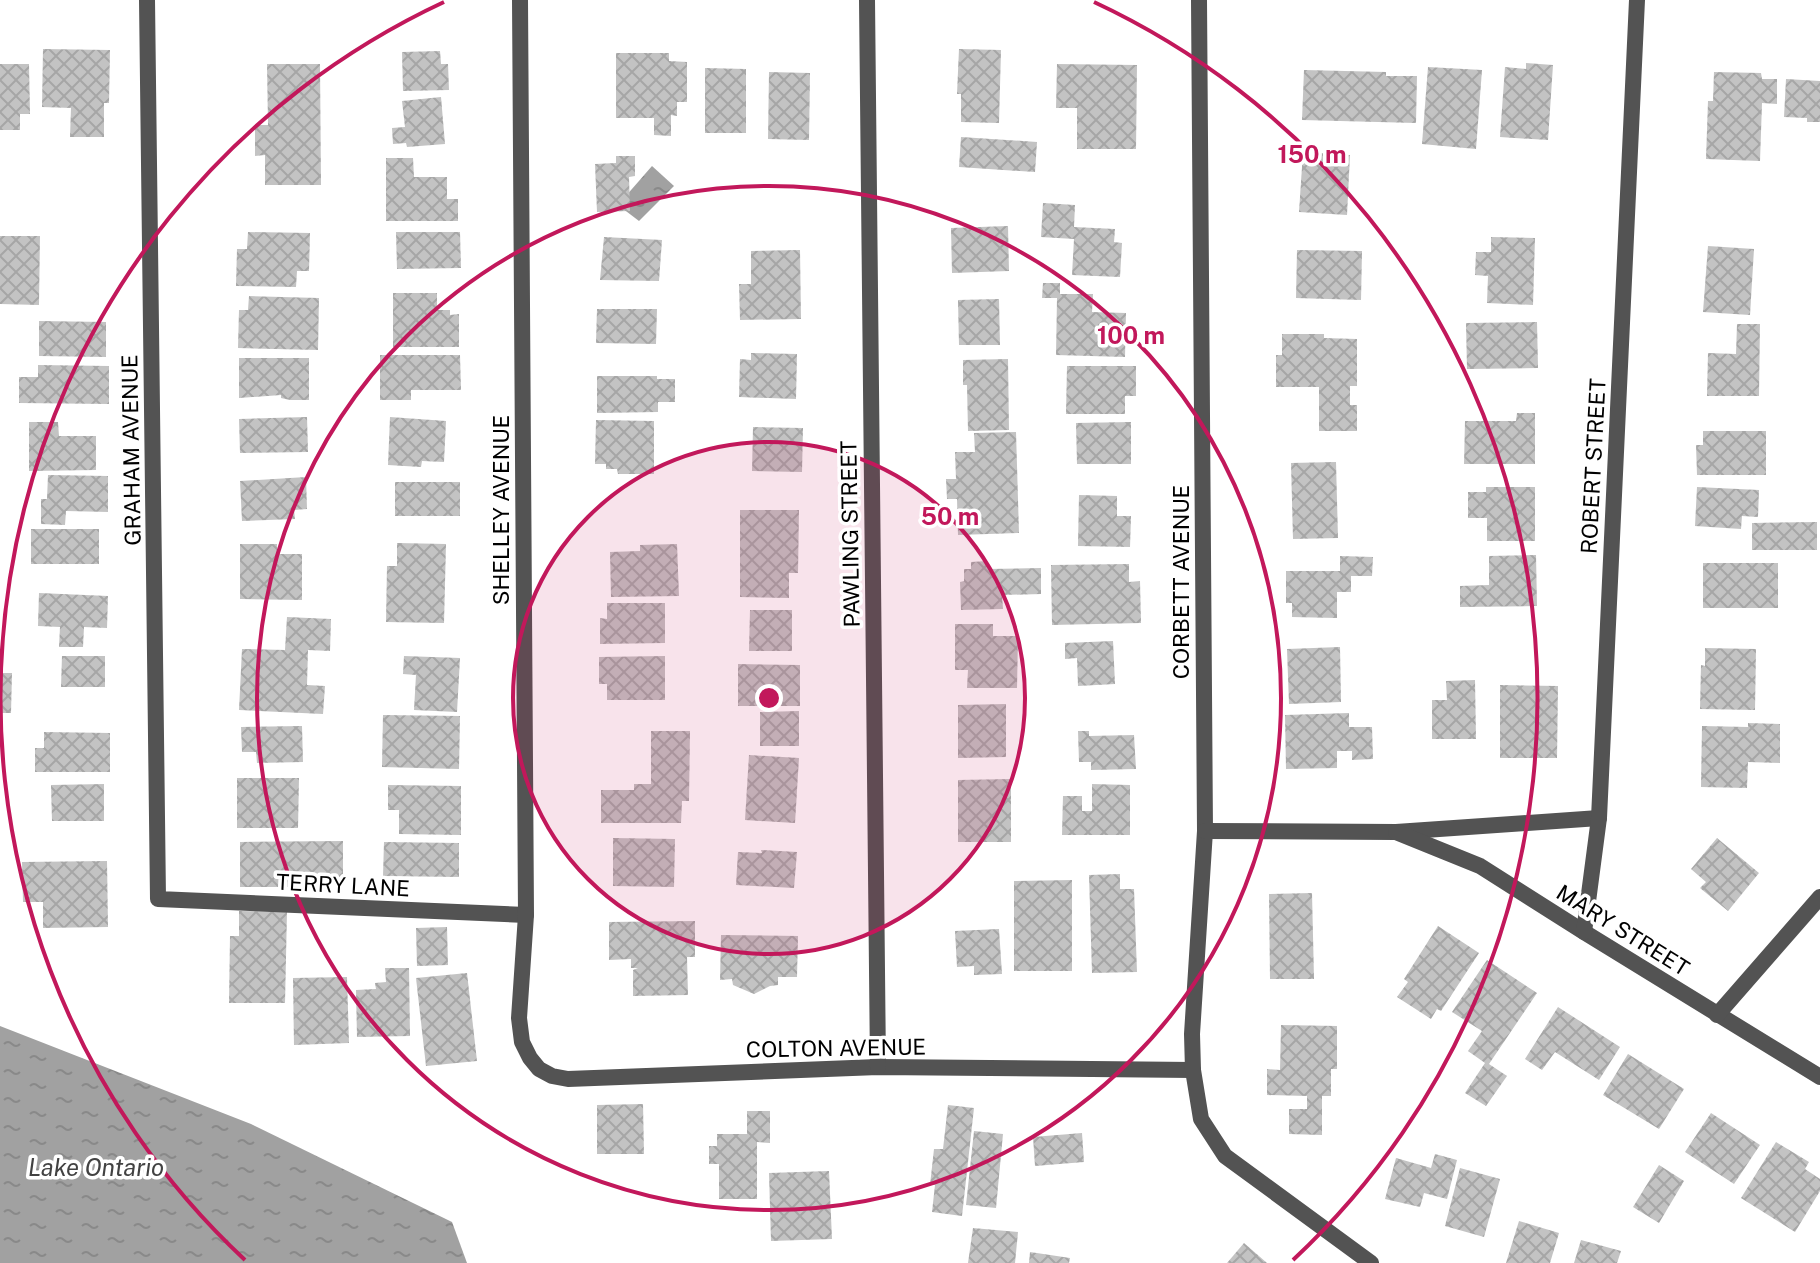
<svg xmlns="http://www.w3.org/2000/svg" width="1820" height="1263" viewBox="0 0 1820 1263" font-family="'Public Sans',sans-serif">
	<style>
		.water { fill: url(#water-ripples) }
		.building { fill: url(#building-cross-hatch) }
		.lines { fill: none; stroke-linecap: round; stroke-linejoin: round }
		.street { stroke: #535353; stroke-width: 16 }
		.ring { fill: none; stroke: #c2185b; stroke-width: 4 }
		.labels { text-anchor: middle; stroke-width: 7; stroke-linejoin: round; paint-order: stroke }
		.street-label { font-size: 22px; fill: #000; stroke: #fff }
		.water-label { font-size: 24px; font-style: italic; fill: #424242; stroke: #fff }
		.centre { fill: #c2185b; stroke: #fff; stroke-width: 4 }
		.ring-label { font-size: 24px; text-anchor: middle; font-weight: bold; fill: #c2185b; stroke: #fff; stroke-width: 7; stroke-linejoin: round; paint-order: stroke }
	</style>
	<defs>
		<pattern id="water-ripples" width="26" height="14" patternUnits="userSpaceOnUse" patternTransform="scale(2)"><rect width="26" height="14" fill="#a1a1a1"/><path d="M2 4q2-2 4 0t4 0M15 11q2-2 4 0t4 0" fill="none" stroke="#898989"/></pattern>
		<pattern id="building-cross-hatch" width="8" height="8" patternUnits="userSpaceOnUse" patternTransform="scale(2)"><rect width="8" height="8" fill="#c3c3c3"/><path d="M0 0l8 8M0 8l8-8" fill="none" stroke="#a6a6a6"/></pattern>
	</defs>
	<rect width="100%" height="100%" fill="#fff"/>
	<g class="water">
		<path d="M652 166 674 186 639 221 618 205Z"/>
		<path d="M0 1026 251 1124 452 1222 467 1263H0Z"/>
	</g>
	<g class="building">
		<path d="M43 49 110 50 109 103H104V137H70L71 108 42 107Z"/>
		<path d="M959 49 1001 50 999 123 961 122V94H957Z"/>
		<path d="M440 51 441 64H448L449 90 403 91 402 52Z"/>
		<path d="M616 53H669V61L687 62V102H677V116L671 115V136L654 135V118H616Z"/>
		<path d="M1526 63 1553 65 1548 140 1500 137 1505 67 1526 69Z"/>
		<path d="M0 64H29L30 114H20V130H0Z"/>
		<path d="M267 64H320L321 185H265V155L255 156V125H268Z"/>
		<path d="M1057 64 1137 65 1136 149H1077V108H1056Z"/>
		<path d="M1428 67 1482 70 1476 149 1422 144Z"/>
		<path d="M705 68 746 69V133H705Z"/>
		<path d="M1304 70 1386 72V76H1417L1416 123 1302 120Z"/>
		<path d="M769 72 810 73 809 140 768 139Z"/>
		<path d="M1714 72 1761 73 1762 79H1777V104L1762 103 1760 161 1706 159 1708 101H1713Z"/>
		<path d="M1786 79 1820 81V122H1807V118L1784 117Z"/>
		<path d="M441 97 445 144 407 147 406 143 393 144 392 128 405 127 402 101Z"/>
		<path d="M961 137 1037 142 1035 172 959 167Z"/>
		<path d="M1303 152 1350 155 1347 215 1299 212Z"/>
		<path d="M616 156H635V176L629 177 630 211 597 212 595 164 616 163Z"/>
		<path d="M386 158H413L414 177H447V199H458V221H386Z"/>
		<path d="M1043 203 1075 205 1074 227 1115 229 1114 242 1122 243 1120 277 1072 275 1074 239 1041 237Z"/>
		<path d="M1008 226 1009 271 952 273 951 228Z"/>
		<path d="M248 232 310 233 309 271H297L296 287 236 286 237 249H247Z"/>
		<path d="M396 232H460L461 268 397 269Z"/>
		<path d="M0 236H40L39 305 0 304Z"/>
		<path d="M604 237 662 240 659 281 600 280Z"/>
		<path d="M1491 237 1535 238 1533 305 1487 303 1488 276 1475 275 1476 252H1491Z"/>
		<path d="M1708 246 1754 249 1750 315 1703 312Z"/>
		<path d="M800 250 801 319 740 320 739 284H751V251Z"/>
		<path d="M1297 250 1362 251 1361 300 1296 298Z"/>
		<path d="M1043 283H1060V294H1093L1092 312 1126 313 1125 357 1056 355 1057 298H1042Z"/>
		<path d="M393 293H437V310H450V315L459 314V347H393Z"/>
		<path d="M249 296 319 298 318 350 238 348 239 310H248Z"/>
		<path d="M999 299 1000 345H959L958 300Z"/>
		<path d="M597 309H657L656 344 596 343Z"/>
		<path d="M39 321 106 322V357L39 356Z"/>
		<path d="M1537 322 1538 368 1467 369 1466 323Z"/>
		<path d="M1737 324H1760L1759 396H1707L1708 353 1736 354Z"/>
		<path d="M1282 334H1324V338L1357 339V386H1350V405H1357V431H1319V387H1276V355H1282Z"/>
		<path d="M751 353 797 354 796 399 739 397 740 359 751 360Z"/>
		<path d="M380 355H460L461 390H411V400H380Z"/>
		<path d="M239 358H309V400H290L281 398V395L239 398Z"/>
		<path d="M1008 359 1009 430 968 431 967 385H963V360Z"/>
		<path d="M38 365 109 366V404L19 403V377H38Z"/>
		<path d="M1067 366H1136V396H1125V414H1066Z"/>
		<path d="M597 376H657V379H675V402H658V412L597 413Z"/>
		<path d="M1517 413H1535V464H1464L1465 421H1516Z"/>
		<path d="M307 417 308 452 240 453 239 419Z"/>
		<path d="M390 417 446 421 444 462 422 461 421 467 388 465Z"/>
		<path d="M596 420 654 421V474H618L617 469H606V464H595Z"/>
		<path d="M29 422H58L59 436H96V470L29 471Z"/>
		<path d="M1131 422V464H1077L1076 423Z"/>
		<path d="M753 427 803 428 802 472 752 471Z"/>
		<path d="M1703 431H1766V475H1697L1696 445H1703Z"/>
		<path d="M1016 432 1019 533 958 535 957 499H947L946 479H956L955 452H975L974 433Z"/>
		<path d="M1336 462 1338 538 1293 539 1291 463Z"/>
		<path d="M48 475 108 476V512L66 511 65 525 41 524V499H47Z"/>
		<path d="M306 477 307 509 294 510 295 519 242 521 240 481Z"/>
		<rect x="395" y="482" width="65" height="34"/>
		<path d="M1486 487H1535V541H1487V518H1468V492H1486Z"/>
		<path d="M1697 487 1759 490 1758 517 1742 516 1741 529 1695 526Z"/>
		<path d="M1079 495 1117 496V516H1131L1130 547 1078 546Z"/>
		<path d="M740 510H799L798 573H789V598L740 597Z"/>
		<path d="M1817 522V550H1752V523Z"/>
		<rect x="31" y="529" width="68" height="35"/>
		<path d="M397 543 446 544 444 623 386 622 387 566H397Z"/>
		<path d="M240 544H277V554H302V600L240 599Z"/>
		<path d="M677 544 679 596 611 597 610 552 640 551V545Z"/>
		<path d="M1536 555 1537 606 1460 607V586L1489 585V556Z"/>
		<path d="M1340 556 1373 557 1372 576H1351V592H1337V618L1292 617V603H1286V571H1340Z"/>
		<path d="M987 561 988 569 1041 568V594L1002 595 1003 609 961 610 960 582 964 581V569H971V562Z"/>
		<rect x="1703" y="563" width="75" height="45"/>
		<path d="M1129 564V582L1140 581 1141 623 1052 625 1051 565Z"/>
		<path d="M39 593 108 596 107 628 84 627 83 647H59L60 627 38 626Z"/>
		<path d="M607 603H665V643L600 644V618L607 619Z"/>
		<path d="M750 610H792V651H749Z"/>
		<path d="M287 617 331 619 330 651 308 650 307 685 325 686 323 714 239 710 242 649 285 650Z"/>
		<path d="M955 624H993V636H1018L1017 688H967L968 670H955Z"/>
		<path d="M1113 641 1115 684 1078 686 1077 658 1065 659V643Z"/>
		<path d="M1340 647 1341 702 1289 704 1287 649Z"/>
		<path d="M1705 648 1756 649 1755 710 1700 709 1701 665 1705 666Z"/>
		<path d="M62 656H105V687H61Z"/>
		<path d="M404 656 460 658 457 712 414 710 416 675 403 674Z"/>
		<path d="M665 656V700H607V684H599V657Z"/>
		<path d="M738 664 800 665V706H738Z"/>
		<path d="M0 673H12L11 713H0Z"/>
		<path d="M1475 680 1476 739H1432V700H1447L1446 681Z"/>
		<path d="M1500 685 1558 686 1557 758H1500Z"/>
		<path d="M1006 704V757L958 758V705Z"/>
		<path d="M799 711V746H760V712Z"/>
		<path d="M1349 713V727H1372L1373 759 1352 760V751H1337V768L1286 769 1285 715Z"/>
		<path d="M383 715 460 716 459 769 382 767Z"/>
		<path d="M1748 723 1780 724V763L1748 762 1747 788 1701 787 1702 726 1748 727Z"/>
		<path d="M302 726 303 762 257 763 256 752H242L241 727Z"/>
		<path d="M651 731H690L689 801H682L681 823H601V790H634V784H651Z"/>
		<path d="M1078 731H1089V736L1134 735 1136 769 1091 770V762H1079Z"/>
		<path d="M44 732 110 733V772H35V748H44Z"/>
		<path d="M749 755 799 758 795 823 745 820Z"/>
		<path d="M237 778H299L298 828H237Z"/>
		<path d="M1011 779V842H958V780Z"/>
		<path d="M104 784V821H52L51 785Z"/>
		<path d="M1092 784 1130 785V835H1062L1063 796H1082V811H1092Z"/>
		<path d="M388 785 461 786V835L399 834V810H388Z"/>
		<path d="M613 838 675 839 674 887 613 886Z"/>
		<path d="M1717 838 1759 873 1728 911 1700 888 1706 882 1691 869Z"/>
		<path d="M343 841V878H296V887H240V842Z"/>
		<path d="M384 842 459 843V877L383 876Z"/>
		<path d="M761 850 797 852 794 888 736 885 738 852 762 853Z"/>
		<path d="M107 861 108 927 43 928V902H23L22 862Z"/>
		<path d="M1120 874V889H1134L1137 972 1092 973 1089 875Z"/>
		<path d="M1072 880V971H1014V881Z"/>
		<path d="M1312 893 1314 979H1270L1269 894Z"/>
		<path d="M239 911 287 912 285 1003H229L230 936H239Z"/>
		<path d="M695 921V957H687L688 995 633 996V970L638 968H631V959L609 960V922Z"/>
		<path d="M1438 926 1479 953 1441 1011 1437 1009 1431 1019 1397 997 1408 982 1404 979Z"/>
		<path d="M447 927 448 965 417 966 416 928Z"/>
		<path d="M999 929 1002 974 974 975V966L957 967 955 931Z"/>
		<path d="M721 935 798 936 797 977H778V985L770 986 754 994 733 985 732 979 720 980Z"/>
		<path d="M1487 960 1537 993 1489 1064 1507 1076 1486 1106 1465 1093 1485 1063 1468 1051 1482 1031 1452 1012Z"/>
		<path d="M385 968H409L410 1036 357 1037 356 990 376 989 375 983 386 982Z"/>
		<path d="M467 973 477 1061 426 1066 416 978Z"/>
		<path d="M347 977 349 1043 294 1045 293 978Z"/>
		<path d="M1558 1007 1620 1047 1599 1080 1555 1052 1542 1070 1525 1059Z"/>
		<path d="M1281 1025 1337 1026V1069H1331V1096H1322V1135L1289 1134V1109H1307V1096L1267 1095V1069L1280 1070Z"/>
		<path d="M1628 1054 1684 1089 1659 1129 1603 1095Z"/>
		<path d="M643 1104 644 1154H597V1105Z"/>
		<path d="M948 1105 974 1108 962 1216 932 1212 935 1185H930L934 1149H943Z"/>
		<path d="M747 1111H770V1143L757 1142V1199H719V1164H709V1146H717V1134H747Z"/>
		<path d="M1711 1113 1760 1145 1734 1184 1685 1152Z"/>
		<path d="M974 1131 1003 1134 996 1208 966 1205Z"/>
		<path d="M1082 1133 1084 1162 1035 1166 1033 1137Z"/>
		<path d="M1776 1142 1809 1162 1805 1169 1820 1179V1191L1795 1232 1741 1198Z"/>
		<path d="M1435 1154 1457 1160 1447 1199 1424 1193 1420 1207 1385 1199 1396 1158 1431 1168Z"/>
		<path d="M1659 1165 1684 1181 1659 1223 1633 1207Z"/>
		<path d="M1460 1168 1500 1179 1484 1237 1445 1226Z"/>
		<path d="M829 1171 832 1239 771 1241 769 1173Z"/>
		<path d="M1519 1221 1559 1233 1550 1263H1506Z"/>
		<path d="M973 1228 1018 1232 1015 1263H968Z"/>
		<path d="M1581 1240 1621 1251 1617 1263H1574Z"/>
		<path d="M1244 1243 1267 1263H1227Z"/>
		<path d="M1030 1252 1070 1258 1069 1263H1029Z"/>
	</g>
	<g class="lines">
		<g class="street">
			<path d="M147 0 158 899 526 915"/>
			<path d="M520 0 526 915 519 1018 522 1042 530 1058 539 1069 552 1076 568 1079 878 1067 1193 1070"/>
			<path d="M867 0 878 1067"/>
			<path d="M1199 0 1205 831 1192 1034 1193 1070 1201 1119 1225 1156 1371 1263"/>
			<path d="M1205 831 1396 832 1599 818"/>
			<path d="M1396 832 1480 866 1584 932 1820 1077"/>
			<path d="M1584 932 1599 818 1637 0"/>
			<path d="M1717 1015 1820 897"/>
		</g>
	</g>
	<circle cx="769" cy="698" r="256" fill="#c2185b" fill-opacity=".12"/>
	<g class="ring">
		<circle cx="769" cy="698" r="256"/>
		<circle cx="769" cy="698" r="512"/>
		<path d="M245 1260A768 768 0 0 1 444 2M1094 2A768 768 0 0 1 1293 1260"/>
	</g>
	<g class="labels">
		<g class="street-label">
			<text transform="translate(131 450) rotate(-91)" y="8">GRAHAM AVENUE</text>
			<text transform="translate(1593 466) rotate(-87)" y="8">ROBERT STREET</text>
			<text transform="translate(501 510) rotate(-90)" y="8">SHELLEY AVENUE</text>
			<text transform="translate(850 534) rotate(-91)" y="8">PAWLING STREET</text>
			<text transform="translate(1181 582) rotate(-90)" y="8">CORBETT AVENUE</text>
			<text transform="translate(343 885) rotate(3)" y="8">TERRY LANE</text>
			<text transform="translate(1623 930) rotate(32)" y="8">MARY STREET</text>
			<text transform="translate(836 1048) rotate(-1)" y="8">COLTON AVENUE</text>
		</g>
		<g class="water-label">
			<text x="96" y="1176">Lake Ontario</text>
		</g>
	</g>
	<circle cx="769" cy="698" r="12" class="centre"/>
	<g class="ring-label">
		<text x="1312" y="163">150 m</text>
		<text x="1131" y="344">100 m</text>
		<text x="950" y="525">50 m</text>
	</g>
</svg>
